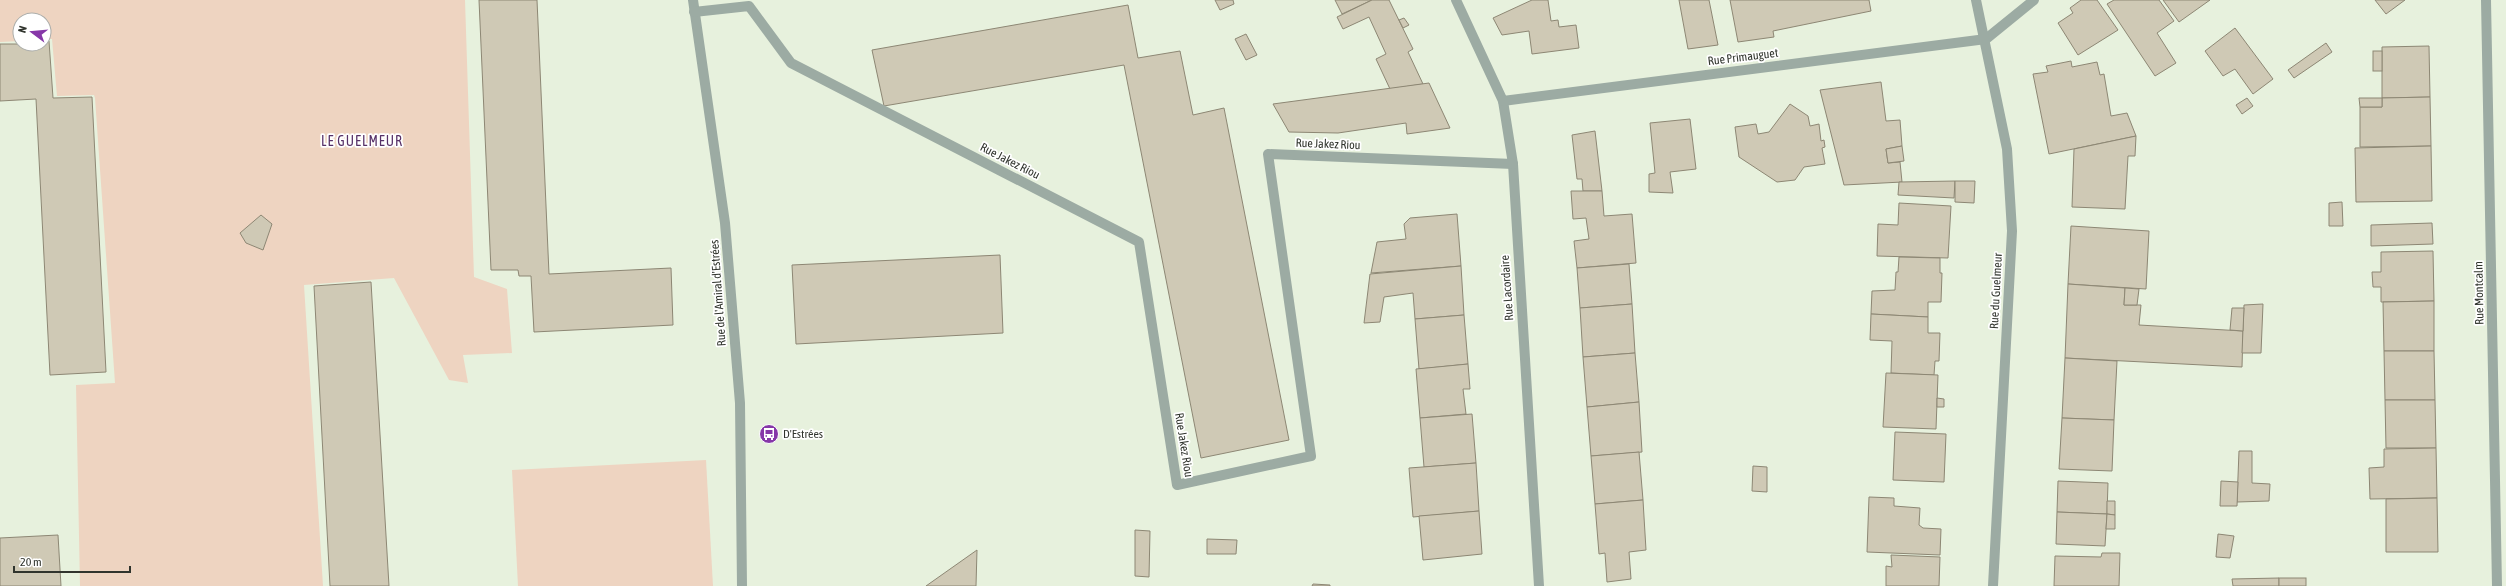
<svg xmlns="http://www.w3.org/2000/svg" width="2506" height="586" viewBox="0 0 2506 586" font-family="'Asap Condensed',sans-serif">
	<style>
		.green { fill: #eed4c1 }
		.building { fill: #cfc9b5; stroke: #8d8774 }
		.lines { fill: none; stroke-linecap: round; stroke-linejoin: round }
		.minor { stroke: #9caba3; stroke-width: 10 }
		.tertiary { stroke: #9caba3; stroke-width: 10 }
		.labels { text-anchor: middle; stroke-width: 3.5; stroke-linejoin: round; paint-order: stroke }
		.street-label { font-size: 12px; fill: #30342d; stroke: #fff }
		.poi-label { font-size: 12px; fill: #30342d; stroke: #fff; text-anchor: start }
		.quarter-label { font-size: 14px; letter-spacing: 1px; fill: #563067; stroke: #fff }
	</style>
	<rect width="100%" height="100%" fill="#e7f1dd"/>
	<g class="green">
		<path d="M0 0H465L474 277 507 289 512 353 463 355 468 383 449 380 394 278 304 285 323 586H80L76 385 115 383 95 98 94 95 57 96 52 39H44V20H20V41L0 42Z"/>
		<path d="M706 460 713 586H518L512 470Z"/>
	</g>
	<g class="building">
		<path d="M479 0H537L549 274 671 268 673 325 534 332 531 276H519L518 270H491Z"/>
		<path d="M1215 0H1233L1234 4 1220 10Z"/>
		<path d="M1335 0H1372L1342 14Z"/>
		<path d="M1372 0H1389L1413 49 1408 52 1423 84 1390 89 1376 59 1386 54 1369 17 1343 29 1337 17Z"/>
		<path d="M1532 0H1548L1551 21 1558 20 1559 27 1576 25 1579 48 1532 54 1529 31 1502 35 1493 18Z"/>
		<path d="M1679 0H1709L1718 45 1688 49Z"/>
		<path d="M1730 0H1869L1871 11 1773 31 1774 37 1738 42Z"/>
		<path d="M2081 0H2097L2118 30 2078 55 2058 23 2073 13 2070 8Z"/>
		<path d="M2114 0H2159L2174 21 2157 33 2176 63 2155 76 2107 4Z"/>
		<path d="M2163 0H2210L2179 22Z"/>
		<path d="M2375 0H2405L2386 14Z"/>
		<path d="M1128 5 1138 58 1180 51 1193 115 1224 108 1289 440 1201 458 1124 65 884 106 872 50Z"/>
		<path d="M1404 18 1409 25 1403 28 1399 20Z"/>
		<path d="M2235 28 2273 79 2253 94 2235 69 2223 76 2205 51Z"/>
		<path d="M1246 34 1257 55 1246 60 1235 39Z"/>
		<path d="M49 41 53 98 92 97 106 372 50 375 36 99 0 101V44H44V42Z"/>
		<path d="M2326 43 2332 52 2294 78 2288 70Z"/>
		<path d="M2429 46 2430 97 2382 98V47Z"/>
		<rect x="2373" y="51" width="9" height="20"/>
		<path d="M2071 61 2072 67 2097 62 2100 75 2104 74 2111 116 2127 113 2136 136 2049 154 2033 74 2048 72 2046 66Z"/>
		<path d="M1881 82 1886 121 1900 120 1902 146 1886 149 1888 163 1900 162 1902 182 1844 185 1820 90Z"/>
		<path d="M1429 83 1450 128 1407 134 1406 123 1338 133 1289 132 1273 104Z"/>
		<path d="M2430 97 2431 146 2360 147V107H2382V98Z"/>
		<path d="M2247 98 2253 106 2242 114 2236 105Z"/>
		<path d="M2359 98H2382V107H2360Z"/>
		<path d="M1790 104 1808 116 1810 126 1819 124 1821 141 1824 140 1825 147 1822 148 1825 164 1804 167 1795 180 1777 182 1739 157 1735 127 1756 124 1758 134 1769 132Z"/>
		<path d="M1690 119 1696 169 1670 172 1673 193 1649 192V174L1655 173 1650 123Z"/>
		<path d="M1595 131 1602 191H1583L1582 179H1577L1572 135Z"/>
		<path d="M2136 136 2135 156H2128L2125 209 2072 207 2074 149Z"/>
		<path d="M1902 146 1904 161 1888 163 1886 149Z"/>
		<path d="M2431 146 2432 201 2356 202 2355 148Z"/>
		<path d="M1955 181 1954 198 1898 195 1899 182Z"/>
		<path d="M1955 181H1975L1974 203 1955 202Z"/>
		<path d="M1571 191H1602L1604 216 1632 214 1636 263 1577 268 1574 241 1589 239 1586 218 1573 219Z"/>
		<path d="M2342 202 2343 226H2329V203Z"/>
		<path d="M1899 203 1951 206 1948 258 1877 256 1878 224 1898 225Z"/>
		<path d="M1457 214 1461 266 1371 273 1377 242 1406 239 1404 224 1410 218Z"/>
		<path d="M261 215 272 224 263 250 246 243 240 233Z"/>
		<path d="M2432 223 2433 244 2371 246V225Z"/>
		<path d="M2071 226 2149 231 2146 289 2068 284Z"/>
		<path d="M2433 251 2434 301 2381 302V287H2373L2372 272H2381V252Z"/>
		<path d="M1000 255 1003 333 796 344 792 265Z"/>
		<path d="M1899 257 1940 258V273H1942L1941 302H1928V317L1871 314 1872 291 1895 290 1896 272H1898Z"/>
		<path d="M1629 264 1632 304 1580 308 1577 268Z"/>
		<path d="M1461 266 1464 315 1415 319 1413 293 1384 297 1380 322 1364 323 1370 274Z"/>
		<path d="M371 282 389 586H330L314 286Z"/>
		<path d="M2068 284 2125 288 2124 305H2141L2139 325 2243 331 2242 367 2065 358Z"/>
		<path d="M2125 288 2139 289 2137 305H2124Z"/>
		<path d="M2434 301V351H2384L2383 302Z"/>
		<path d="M1632 304 1635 353 1583 357 1580 308Z"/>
		<path d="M2263 304 2261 353H2242L2244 305Z"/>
		<path d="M2232 308H2244L2243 331 2230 330Z"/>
		<path d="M1871 314 1928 317V333H1940L1939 361H1935L1934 375 1891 373 1892 341 1870 340Z"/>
		<path d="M1464 315 1468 364 1419 369 1415 319Z"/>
		<path d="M2384 351H2434L2435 400H2385Z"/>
		<path d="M1635 353 1639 402 1587 407 1583 357Z"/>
		<path d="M2065 358 2117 361 2114 420 2062 418Z"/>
		<path d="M1468 364 1470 389H1463L1466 414 1420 418 1416 369Z"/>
		<path d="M1886 373 1938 375 1936 429 1883 427Z"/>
		<path d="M1937 398 1944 399V407H1937Z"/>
		<path d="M2385 400H2435L2436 448H2386Z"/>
		<path d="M1639 402 1642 452 1591 456 1587 407Z"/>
		<path d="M1472 414 1476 463 1424 467 1420 418Z"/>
		<path d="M2062 418 2114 420 2112 471 2059 469Z"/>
		<path d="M1895 432 1946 434 1944 482 1893 480Z"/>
		<path d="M2436 448 2437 498 2370 499 2369 468 2384 467V449Z"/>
		<path d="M2239 451H2252V483L2270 484 2269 501 2237 502Z"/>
		<path d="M1639 452 1643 500 1595 504 1591 456Z"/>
		<path d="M1476 463 1479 511 1413 517 1409 468Z"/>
		<path d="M1753 466 1767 467V492L1752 491Z"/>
		<path d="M2058 481 2108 483 2107 514 2057 512Z"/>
		<path d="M2221 481 2238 482 2237 506H2220Z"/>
		<path d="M1869 497 1894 498V506L1920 508 1919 525 1923 528 1941 529 1940 555 1867 552Z"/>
		<path d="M2437 498 2438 552H2386V499Z"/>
		<path d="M1643 500 1646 550 1629 552 1631 579 1607 582 1605 553 1599 554 1595 504Z"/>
		<path d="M2107 501H2115V515L2107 514Z"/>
		<path d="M1479 511 1482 554 1423 560 1419 516Z"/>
		<path d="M2057 512 2107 514 2105 546 2056 544Z"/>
		<path d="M2107 514 2115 515V529H2106Z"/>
		<path d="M1135 530 1150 531 1149 577 1135 576Z"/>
		<path d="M2218 534 2234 536 2230 558 2216 557Z"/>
		<path d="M58 535 61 586H0V538Z"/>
		<path d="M1207 539 1237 540 1236 554H1207Z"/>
		<path d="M977 550 976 586H926Z"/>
		<path d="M2102 553H2120L2119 586H2054L2055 556 2101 557Z"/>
		<path d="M1891 555 1940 557 1939 586H1886V566L1892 567Z"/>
		<path d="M2279 578V586H2233L2232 579Z"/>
		<rect x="2279" y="578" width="27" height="8"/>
		<path d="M1313 584 1330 585V586H1312Z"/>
	</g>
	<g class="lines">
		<g class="minor">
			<path d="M693 0 725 223 740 403 742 586"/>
			<path d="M1456 0 1503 101 1513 164 1539 586"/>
			<path d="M2486 0 2497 586"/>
			<path d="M694 12 749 6 791 63 1139 242 1177 485 1311 456 1268 154 1513 164"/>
			<path d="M1503 101 1986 39 2034 0"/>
		</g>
		<path class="tertiary" d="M1976 0 2007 149 2012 231 1993 586"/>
	</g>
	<defs>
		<g id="bus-disc" transform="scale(1)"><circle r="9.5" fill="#8637a8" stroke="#fff"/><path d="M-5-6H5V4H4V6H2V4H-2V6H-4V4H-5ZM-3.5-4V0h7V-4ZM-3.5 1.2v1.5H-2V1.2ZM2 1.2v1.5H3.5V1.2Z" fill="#fff"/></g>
	</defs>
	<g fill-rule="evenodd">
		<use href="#bus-disc" x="769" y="434"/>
	</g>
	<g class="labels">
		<g class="street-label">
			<text transform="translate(1743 57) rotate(-7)" y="4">Rue Primauguet</text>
			<text transform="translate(1328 144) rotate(2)" y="4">Rue Jakez Riou</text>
			<text transform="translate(1010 161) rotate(27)" y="4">Rue Jakez Riou</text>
			<text transform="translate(1507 288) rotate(-94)" y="4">Rue Lacordaire</text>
			<text transform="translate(1996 291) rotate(-87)" y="4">Rue du Guelmeur</text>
			<text transform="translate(718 293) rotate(-94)" y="4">Rue de l'Amiral d'Estrées</text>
			<text transform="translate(2479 293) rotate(-91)" y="4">Rue Montcalm</text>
			<text transform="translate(1184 445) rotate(81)" y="4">Rue Jakez Riou</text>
		</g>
		<g class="poi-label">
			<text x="783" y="438">D'Estrées</text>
		</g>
		<g class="quarter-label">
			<text x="362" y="146">LE GUELMEUR</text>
		</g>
	</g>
	<g transform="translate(32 32) rotate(286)"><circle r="19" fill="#ffffff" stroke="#acaeab"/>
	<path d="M0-3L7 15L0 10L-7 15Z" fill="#8637a8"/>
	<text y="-6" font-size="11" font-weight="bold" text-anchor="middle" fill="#30342d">N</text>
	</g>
	<path d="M14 566v6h116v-6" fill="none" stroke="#30342d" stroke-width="2"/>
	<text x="20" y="566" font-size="12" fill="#30342d" stroke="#ffffff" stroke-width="3" paint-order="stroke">20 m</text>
</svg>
